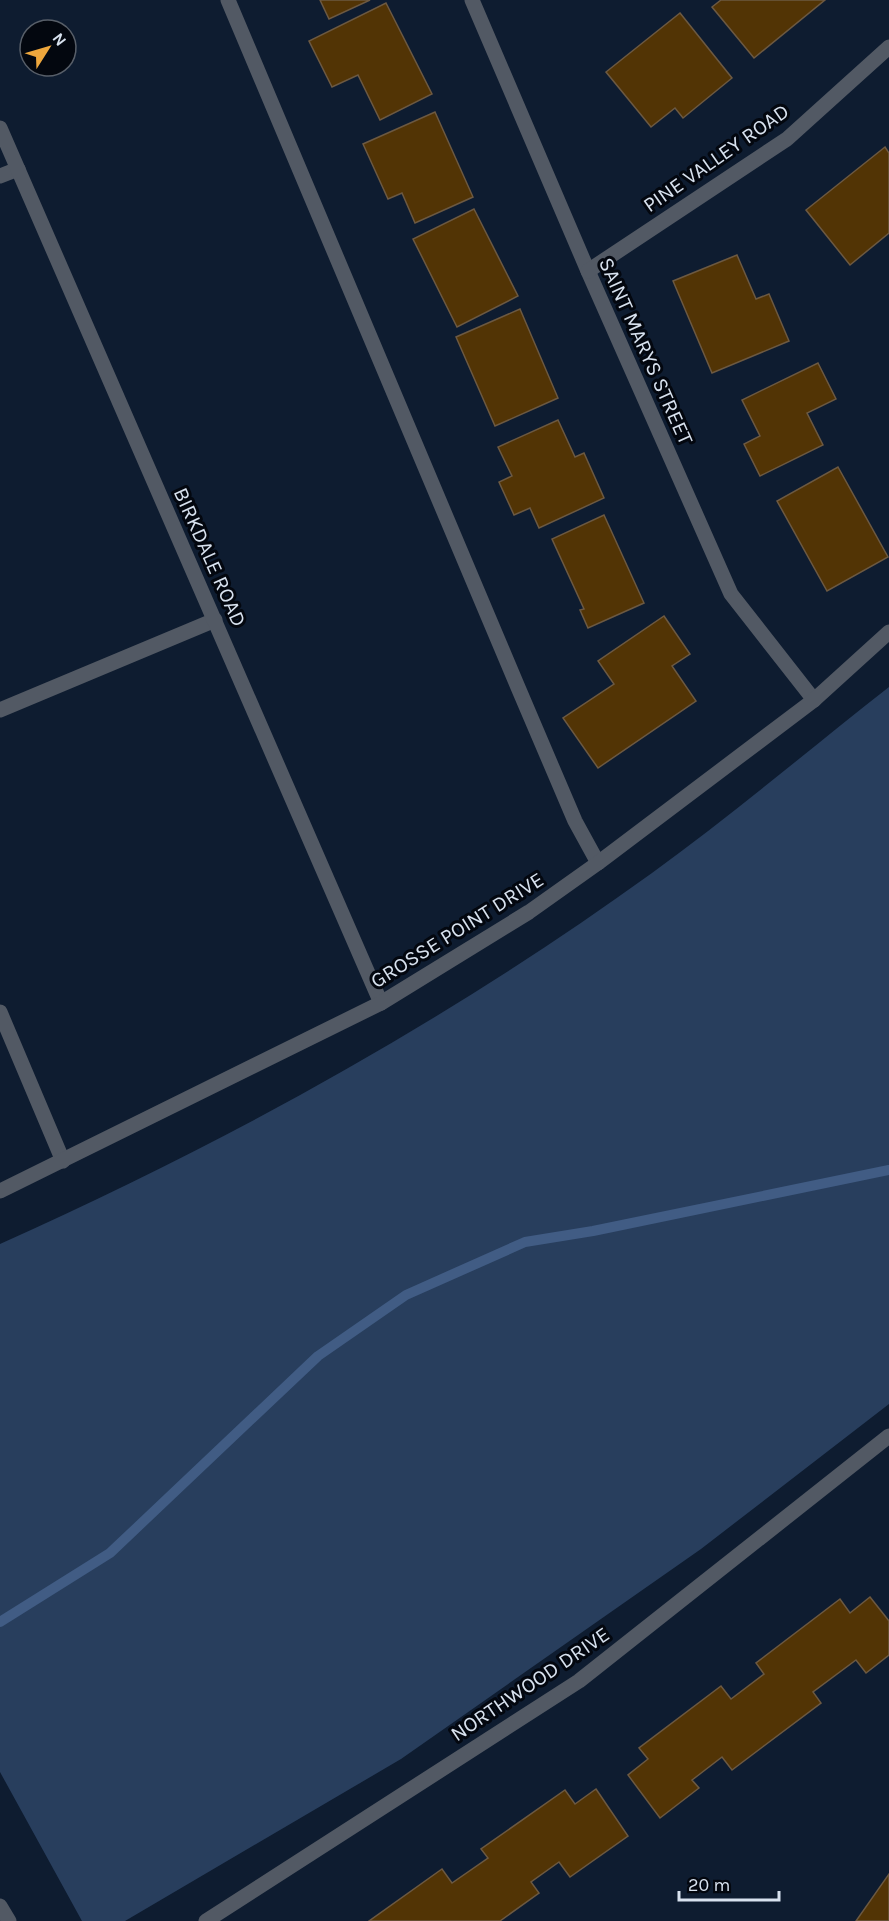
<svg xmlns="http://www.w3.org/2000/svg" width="889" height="1921" viewBox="0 0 889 1921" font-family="Karla,sans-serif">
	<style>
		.green { fill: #283e5d }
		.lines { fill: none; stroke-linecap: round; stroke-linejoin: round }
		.stream { stroke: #415c84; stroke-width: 10 }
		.building { fill: #523405; stroke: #6c5942; stroke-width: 1.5 }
		.service { stroke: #525964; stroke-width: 15 }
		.minor { stroke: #525964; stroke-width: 15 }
		.tertiary { stroke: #525964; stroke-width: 15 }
		.labels { text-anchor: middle; stroke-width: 6; stroke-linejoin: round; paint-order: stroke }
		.street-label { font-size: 21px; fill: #d8e2ef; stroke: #03070f }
	</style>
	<rect width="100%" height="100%" fill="#0e1c30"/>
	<path class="green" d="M889 687V1404L701 1549 401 1759 125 1921H82L0 1772V1244C230 1141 447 1021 652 873 733 814 810 749 889 687Z"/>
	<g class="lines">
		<path class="stream" d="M0 1622 110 1553 318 1356 406 1295 525 1242 593 1231 889 1170"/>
	</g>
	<g class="building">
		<path d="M320 0H370L329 19Z"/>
		<path d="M721 0H825L754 58 712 7Z"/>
		<path d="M386 3 432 94 380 120 358 75 332 87 309 41Z"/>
		<path d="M680 13 732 78 683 118 675 108 651 127 606 72Z"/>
		<path d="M435 112 473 197 415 223 402 193 388 199 363 144Z"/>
		<path d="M885 147 889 153V233L850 265 806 210Z"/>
		<path d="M474 209 518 296 457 327 413 239Z"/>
		<path d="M737 255 756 299 769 294 789 341 712 373 673 281Z"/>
		<path d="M520 309 558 398 495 426 456 337Z"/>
		<path d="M818 363 836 399 807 413 823 445 760 476 744 444 760 436 742 400Z"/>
		<path d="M558 420 575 457 584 453 604 498 539 528 530 508 514 515 499 482 512 476 498 447Z"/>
		<path d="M838 467 888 557 827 591 777 501Z"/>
		<path d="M604 515 644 603 588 628 580 610 584 609 552 539Z"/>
		<path d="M664 616 690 654 672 666 696 701 598 768 563 718 614 684 598 661Z"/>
		<path d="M870 1597 889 1621V1655L866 1673 856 1660 813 1692 821 1703 732 1770 722 1757 692 1780 699 1788 660 1818 628 1775 648 1759 639 1748 721 1686 731 1699 764 1674 756 1663 840 1599 850 1613Z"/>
		<path d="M596 1789 628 1836 570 1877 559 1862 531 1882 539 1893 500 1921H369L442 1869 452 1883 488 1858 481 1849 565 1790 575 1804Z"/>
		<path d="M889 1874V1921H856Z"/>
	</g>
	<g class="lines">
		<g class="service">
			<path d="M228 0 517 685 575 821 598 863"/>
			<path d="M0 176 18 169"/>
			<path d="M0 710 215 620"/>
			<path d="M0 1012 63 1161"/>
		</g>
		<g class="minor">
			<path d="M472 0 588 271 731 594 814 700"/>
			<path d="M0 128 381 1003"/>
			<path d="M588 271 787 139 889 47"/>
			<path d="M206 1921 579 1681 889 1436"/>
		</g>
		<g class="tertiary">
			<path d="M0 1191 381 1003 529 912 598 863 814 700 889 632"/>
			<path d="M0 1906 9 1921"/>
		</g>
	</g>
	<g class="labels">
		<g class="street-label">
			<text transform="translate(716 158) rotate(-35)" y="7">PINE VALLEY ROAD</text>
			<text transform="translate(646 351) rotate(66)" y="7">SAINT MARYS STREET</text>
			<text transform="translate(210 557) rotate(66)" y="7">BIRKDALE ROAD</text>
			<text transform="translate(457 930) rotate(-32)" y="7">GROSSE POINT DRIVE</text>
			<text transform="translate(530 1684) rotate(-34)" y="7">NORTHWOOD DRIVE</text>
		</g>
	</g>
	<g transform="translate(48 48) rotate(53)"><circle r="28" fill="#03070f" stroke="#585f69" stroke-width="1.5"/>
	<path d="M0-4.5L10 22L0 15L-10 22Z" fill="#eea73d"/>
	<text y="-9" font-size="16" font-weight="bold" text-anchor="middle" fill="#d8e2ef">N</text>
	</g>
	<path d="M679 1891v9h100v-9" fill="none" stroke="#d8e2ef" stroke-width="3"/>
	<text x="688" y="1891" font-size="18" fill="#d8e2ef" stroke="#03070f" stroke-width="4.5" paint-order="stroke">20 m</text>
</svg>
